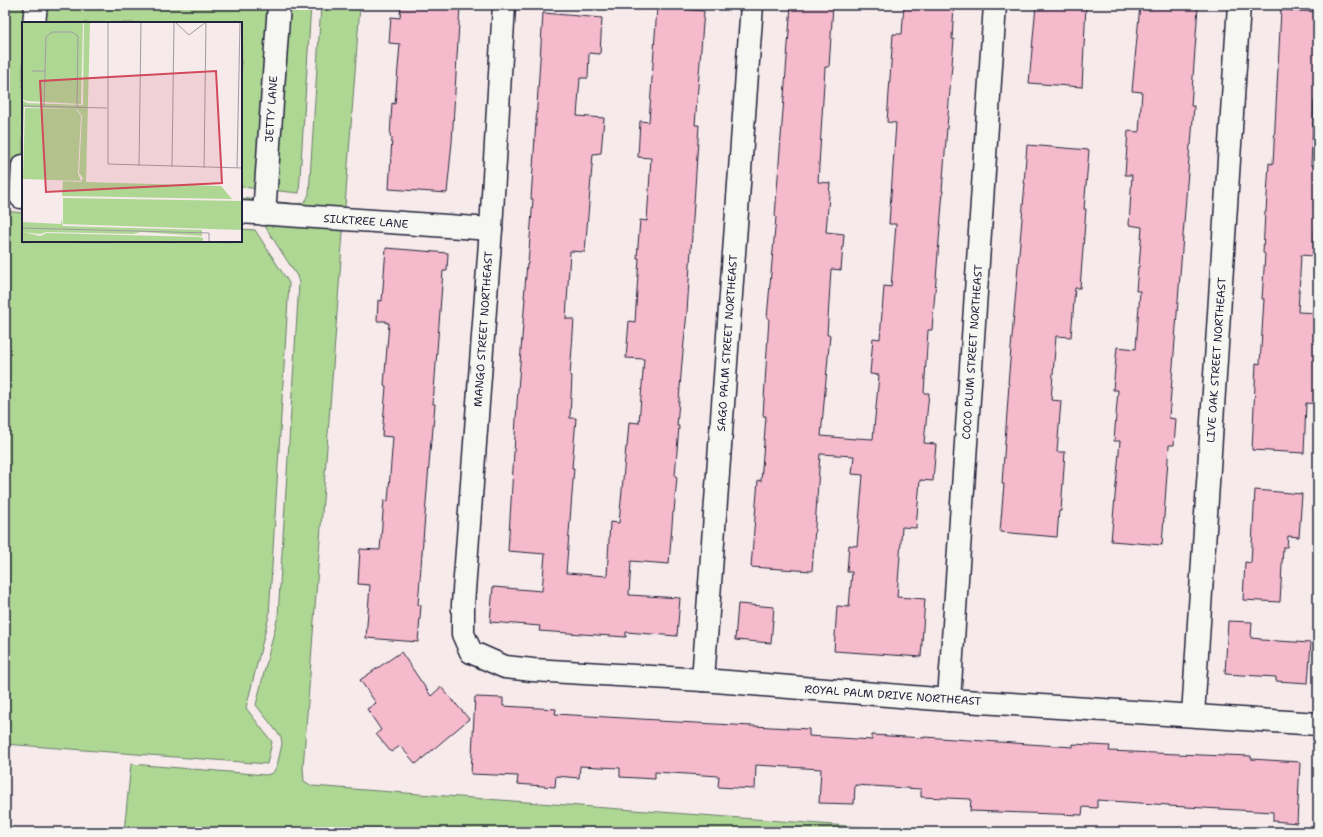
<svg xmlns="http://www.w3.org/2000/svg" width="1323" height="837" viewBox="0 0 1323 837" font-family="'Shantell Sans',sans-serif">
	<style>
		.green { fill: #aed794; stroke: #687c68 }
		.building { fill: #f5bbcd; stroke: #22223b }
		.lines { fill: none; stroke-linecap: round; stroke-linejoin: round }
		.minor-casing { stroke: #22223b; stroke-width: 25 }
		.minor { stroke: #f6f6f2; stroke-width: 22 }
		.labels { text-anchor: middle; stroke-width: 3; stroke-linejoin: round; paint-order: stroke }
		.street-label { font-size: 11px; fill: #22223b; stroke: #f6f6f2 }
		.inset-road { fill: none; stroke: #a19aa5; stroke-width: 1 }
		.view { fill: #d1495b; fill-opacity: 0.15; stroke: #d1495b; stroke-width: 2 }
		.inset-edge { fill: none; stroke: #22223b; stroke-width: 2 }
	</style>
	<rect width="100%" height="100%" fill="#f6eaeb"/>
	<filter id="ink" filterUnits="userSpaceOnUse"><feTurbulence type="fractalNoise" baseFrequency=".025" numOctaves="2"/><feDisplacementMap in="SourceGraphic" scale="8" xChannelSelector="R" yChannelSelector="G"/><feConvolveMatrix kernelMatrix="1 2 1 2 8 2 1 2 1" color-interpolation-filters="sRGB"/></filter>
	<g filter="url(#ink)">
		<g class="green">
			<path d="M5 5H311L299 193 241 187V23H23V163L5 161Z"/>
			<path d="M321 5H360L303 768 304 781 312 786 928 832H124L131 764 266 775 273 773 277 766 282 744 281 737 256 705 278 616 299 283 297 276 263 223 241 218V198L298 204C305 203 306 201 309 194Z"/>
			<path d="M5 172 23 174V202L5 200Z"/>
			<path d="M5 211 23 213V241H241V229L255 230 289 283 269 616 246 708 272 742 267 764 5 744Z"/>
		</g>
		<g class="building">
			<path d="M401 5 460 6 452 142 447 193 389 189 392 138 390 137 392 103 395 104 400 44 389 43 391 17 400 18Z"/>
			<path d="M791 5H833L829 67H825L818 182 830 183 826 232 844 234 841 270 831 269 827 335H830L821 436 855 439V438L873 439 879 375 870 374 873 338 880 339 884 286 891 287 896 224H889L896 123 887 122 893 34H902L904 5H954L952 39H954L942 191H943L940 228 932 330H928L924 393H929L924 443 936 444 933 481 920 480 916 528 902 527 897 597 925 599 921 657 834 651 837 606 849 607 852 572H847L849 545 857 546 863 475 852 474 854 456 820 454 812 571 751 567 758 480 761 481 766 416H763L769 318H767L776 217 775 216Z"/>
			<path d="M1036 5H1086L1082 87 1029 83Z"/>
			<path d="M1140 5H1174L1198 7 1191 106H1194L1191 145H1190L1169 418 1176 419 1174 445H1169L1162 545 1111 541 1120 441H1114L1118 390H1113L1117 347 1136 349 1140 291H1136L1138 267H1139L1142 227 1129 225 1132 175H1125L1128 131 1139 132 1142 92 1132 91Z"/>
			<path d="M657 7 704 11 695 125H699L687 312 682 362 677 426H679L675 476 677 477 674 512H673L669 564 631 561 629 595 680 598 677 636 626 632V637L539 631 540 626 490 622 493 587 542 591 545 554 508 551 517 403 525 298H524L527 264H528L533 199H531L543 13 602 18 600 54 589 53 588 78H580L577 116 604 118 601 153 593 154 585 252 570 251 566 319H574L570 376H572L570 418H576L572 468H574L566 573 607 576 610 522 619 523 626 447H627L629 422 639 423 644 359 626 358 629 321 635 322 639 258H637L640 220 647 221 651 158 638 157 640 121 649 122Z"/>
			<path d="M1281 10 1318 12V101H1314L1311 165 1318 166 1316 228H1315L1313 256 1301 255 1298 312 1318 313V376L1317 404 1306 403 1304 453 1252 450 1256 363 1260 364 1264 299H1262L1265 254 1263 253 1265 212H1266L1269 163 1273 164Z"/>
			<path d="M1027 145 1089 150 1084 209H1086L1080 288H1075L1071 337 1056 336 1051 400 1061 401 1057 452H1065L1061 511H1059L1057 537 1000 532 1004 484H1002L1009 384H1008L1025 183H1024Z"/>
			<path d="M386 248 448 253 447 271H443L433 404H435L432 440H431L422 553 418 605H421L418 642 366 638 370 585 358 584 360 549 380 550 384 500 388 501 393 437 382 436 386 386 384 385 389 323H386V321H377L378 300 382 301Z"/>
			<path d="M1255 490 1302 494 1299 537 1288 536 1287 547H1283L1280 602 1243 600 1245 562 1251 563Z"/>
			<path d="M738 604 774 607 771 643 735 640Z"/>
			<path d="M1228 621 1252 622 1251 638 1261 639V640L1311 643 1308 683 1276 681V677L1225 674Z"/>
			<path d="M401 652 431 696 441 687 469 719 416 764 400 746 391 752 376 734 381 730 367 709 376 703 360 680Z"/>
			<path d="M475 697 503 698V706L556 709 555 714 658 720V721L809 729V736L872 740V735L924 738V737L1073 747V744L1110 746 1109 751 1224 756V755L1251 756V759L1300 762 1297 823 1273 821V812L1169 806V805L1097 800V808L1083 807 1082 815 970 811 971 799 921 797V789L855 785 854 804 819 803 821 769 756 765 755 789 718 787 719 776 655 772V779L620 777V768L580 766 579 778 556 776 555 787 517 784 518 776 471 774Z"/>
		</g>
		<g class="lines">
			<g class="minor-casing">
				<g id="minor">
					<path d="M504 5 491 229 463 604V634L471 652 505 667 533 670 703 680 949 700 1318 724"/>
					<path d="M34 23 36 5"/>
					<path d="M21 197 23 166"/>
					<path d="M241 212 491 229"/>
					<path d="M264 214 279 5"/>
					<path d="M703 680 752 5"/>
					<path d="M949 700 995 5"/>
					<path d="M1193 715 1239 5"/>
				</g>
			</g>
			<use href="#minor" class="minor"/>
		</g>
	</g>
	<g class="labels">
		<g class="street-label">
			<text transform="translate(271 109) rotate(-86)" y="4">JETTY LANE</text>
			<text transform="translate(366 221) rotate(4)" y="4">SILKTREE LANE</text>
			<text transform="translate(483 329) rotate(-86)" y="4">MANGO STREET NORTHEAST</text>
			<text transform="translate(727 343) rotate(-86)" y="4">SAGO PALM STREET NORTHEAST</text>
			<text transform="translate(972 352) rotate(-86)" y="4">COCO PLUM STREET NORTHEAST</text>
			<text transform="translate(1216 360) rotate(-86)" y="4">LIVE OAK STREET NORTHEAST</text>
			<text transform="translate(893 695) rotate(4)" y="4">ROYAL PALM DRIVE NORTHEAST</text>
		</g>
	</g>
	<g transform="translate(22 22)">
		<rect width="220" height="220" fill="#f6eaeb"/>
		<path d="M1 0H61L59 82 5 79 0 77ZM62 0H68L64 160 199 164 210 177 40 174 41 159 59 160 61 156 57 151 60 94 55 87 2 85 0 142V78L5 81 61 83ZM3 86 54 87 59 94 56 151 59 159 1 157ZM41 176 220 179V208L41 202ZM39 197 41 204 180 208V214L119 210 111 212 25 210 18 212 0 210V200L39 202ZM1 210 18 214 25 211 178 215 181 216V219L1 220Z" fill="#aed794"/>
		<path class="inset-road" d="M86 0V142L220 146M153 0 167 13 184 0M10 49H23M0 84 85 86M22 85 24 15 30 10H50L56 14 55 85M117 144 119 0M150 145 152 0M182 146 184 1M215 146 218 0M0 206 187 211V220"/>
		<path class="view" d="M194 49 200 161 24 170 18 59Z"/>
		<rect width="220" height="220" class="inset-edge"/>
	</g>
	<rect width="1323" height="837" fill="none" stroke="#f6f6f2" stroke-width="20"/>
	<rect x="10" y="10" width="1303" height="817" fill="none" stroke="#22223b" stroke-width="1.5" filter="url(#ink)"/>
</svg>
